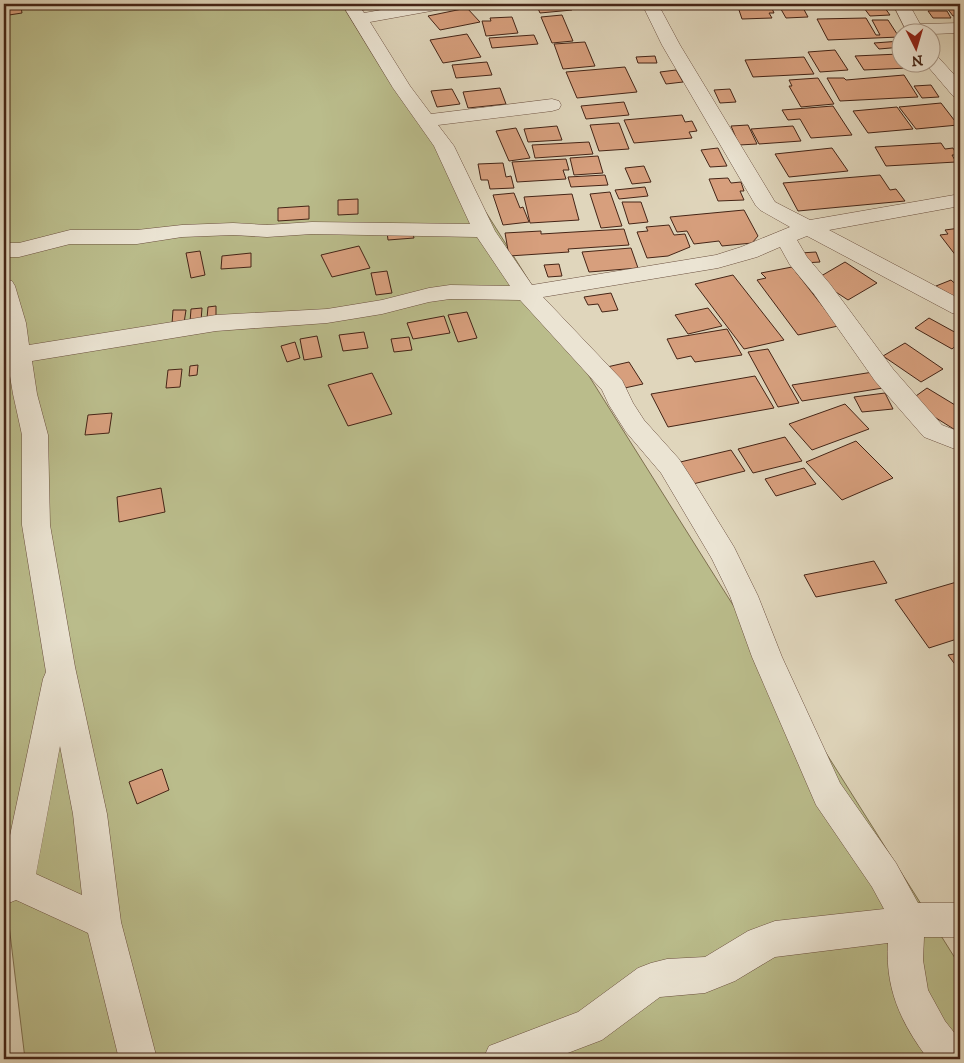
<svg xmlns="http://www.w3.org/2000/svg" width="964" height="1063" viewBox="0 0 964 1063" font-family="'IM FELL DW Pica',serif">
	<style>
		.green { fill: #babc8b; stroke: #7f7050 }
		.building { fill: #d79f7d; stroke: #442416 }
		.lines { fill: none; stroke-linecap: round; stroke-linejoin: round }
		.minor-casing { stroke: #6b5040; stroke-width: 1 }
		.minor { fill: #ebe4d3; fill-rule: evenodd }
	</style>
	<rect width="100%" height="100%" fill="#e0d6bc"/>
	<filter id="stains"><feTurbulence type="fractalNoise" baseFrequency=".004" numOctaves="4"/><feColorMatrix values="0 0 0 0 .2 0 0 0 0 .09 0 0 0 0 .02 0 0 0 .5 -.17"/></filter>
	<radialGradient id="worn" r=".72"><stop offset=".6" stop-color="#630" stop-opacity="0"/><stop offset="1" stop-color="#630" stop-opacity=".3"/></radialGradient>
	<path class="green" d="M4 4H355L960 966V1059H25L4 883Z"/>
	<g class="building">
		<path d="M358 4H378L380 7 362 10Z"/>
		<path d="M536 4H569L572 10 540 13Z"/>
		<path d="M737 4H770L774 13H769L772 18 742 19Z"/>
		<path d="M778 4H801L808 17 786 18Z"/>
		<path d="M861 4H882L890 15 870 16Z"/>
		<path d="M21 7 22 13 9 15V8Z"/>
		<path d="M960 7V15L953 16 947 8Z"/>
		<path d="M467 8 480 22 440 30 428 16Z"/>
		<path d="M928 11H947L951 18H933Z"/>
		<path d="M562 15 573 41 552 43 541 17Z"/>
		<path d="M512 17 518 33 486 36 482 21H491L490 18Z"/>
		<path d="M866 18 876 35H880L872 20H888L899 37 828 40 817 19Z"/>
		<path d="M467 34 481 57 443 63 430 40Z"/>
		<path d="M534 35 538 44 492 48 489 38Z"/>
		<path d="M901 41 902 47 879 49 874 43Z"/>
		<path d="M585 42 595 66 563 69 554 44Z"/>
		<path d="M835 50 848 70 820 72 808 52Z"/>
		<path d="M899 54 902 62H904L908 68 864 70 855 56Z"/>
		<path d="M655 56 657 63H638L636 57Z"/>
		<path d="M804 57 814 74 753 77 745 60Z"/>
		<path d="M487 62 492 75 456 78 452 65Z"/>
		<path d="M625 67 637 92 577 98 566 72Z"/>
		<path d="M676 70 683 82 666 84 660 72Z"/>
		<path d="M904 75 918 97 840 101 827 78H844L846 80Z"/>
		<path d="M818 78 834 104 801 107 789 86H792L789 80Z"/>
		<path d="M931 85 939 97 922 98 914 86Z"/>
		<path d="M500 88 506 104 468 108 463 92Z"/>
		<path d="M452 89 460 104 437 107 431 91Z"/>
		<path d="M730 89 736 102 720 103 714 90Z"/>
		<path d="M624 102 629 115 586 119 581 106Z"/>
		<path d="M941 103 958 125 916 129 899 107Z"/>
		<path d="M833 106 852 135 811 138 800 119 788 120 782 110Z"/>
		<path d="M897 107 913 129 868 133 853 111Z"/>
		<path d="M682 115 685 122 692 121 697 131 689 132 692 138 634 143 624 120Z"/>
		<path d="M619 123 629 149 599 151 590 125Z"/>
		<path d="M748 125 757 144 739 145 731 126Z"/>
		<path d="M557 126 562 140 528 142 524 129Z"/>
		<path d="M793 126 801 141 759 144 751 129Z"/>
		<path d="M516 128 530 158 509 161 496 131Z"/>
		<path d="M589 142 593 154 535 158 532 145Z"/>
		<path d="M941 143 945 149 953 148 957 155H952L956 162 886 166 875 147Z"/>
		<path d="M718 148 727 166 710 167 701 150Z"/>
		<path d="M832 148 848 171 789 177 775 154Z"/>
		<path d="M598 156 603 173 574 175 570 158Z"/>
		<path d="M566 159 569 170H563L566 179 517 182 512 162Z"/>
		<path d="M503 163 506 177 511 176 514 188 490 189 488 180H481L478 164Z"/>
		<path d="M644 166 651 182 632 184 625 168Z"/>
		<path d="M605 175 608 185 571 187 568 177Z"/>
		<path d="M880 175 890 190 896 189 905 201 798 211 783 183Z"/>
		<path d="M728 178 731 183 741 182 744 191H740L744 200 718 201 709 179Z"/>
		<path d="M645 187 648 196 619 199 615 190Z"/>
		<path d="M610 192 622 226 601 228 590 194Z"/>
		<path d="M514 193 520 208 523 207 529 222 503 225 493 195Z"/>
		<path d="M572 194 579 220 530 223 524 197Z"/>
		<path d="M358 199V214L338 215V200Z"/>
		<path d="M622 202H641L648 222 629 224Z"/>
		<path d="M309 206V219L278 221V208Z"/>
		<path d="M744 210 758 236 752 243 722 246 719 241 694 244 687 231 677 232 670 217Z"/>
		<path d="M669 225 674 235 685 234 690 247 668 256 647 258 637 232 648 231 646 227Z"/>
		<path d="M960 228V261L940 235 948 234 945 230Z"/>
		<path d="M624 229 629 245 568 249 569 252 509 256 505 233 541 231V234Z"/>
		<path d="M412 230 414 238 388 240 387 232Z"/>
		<path d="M359 246 370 268 332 277 321 255Z"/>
		<path d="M631 248 638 268 589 272 582 252Z"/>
		<path d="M200 251 205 275 191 278 186 253Z"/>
		<path d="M816 252 820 262 804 263 800 253Z"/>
		<path d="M251 253V267L221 269 222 256Z"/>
		<path d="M845 262 877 283 848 300 816 279Z"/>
		<path d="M559 264 562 276 548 277 544 265Z"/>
		<path d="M792 267 838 326 798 335 757 280 766 278 761 273Z"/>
		<path d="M387 271 392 293 376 295 371 273Z"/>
		<path d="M733 275 784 340 744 349 695 284Z"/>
		<path d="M951 280 960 288V301L956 302 936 286Z"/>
		<path d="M611 293 618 310 602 312 598 304 588 305 584 297Z"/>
		<path d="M216 306V317L207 318 208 307Z"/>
		<path d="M202 308 201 321 190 322 191 309Z"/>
		<path d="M708 308 722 326 688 334 675 315Z"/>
		<path d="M173 310H186L184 323 172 324Z"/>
		<path d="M467 312 477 338 458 342 448 315Z"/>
		<path d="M444 316 450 333 413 339 407 323Z"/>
		<path d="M929 318 960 335V342L952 349 915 328Z"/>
		<path d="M727 329 742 355 695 362 691 356 677 359 667 339Z"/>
		<path d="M364 332 368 348 343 351 339 335Z"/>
		<path d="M317 336 322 357 304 360 300 339Z"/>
		<path d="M409 337 412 350 394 352 391 339Z"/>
		<path d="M295 342 300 358 287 362 281 346Z"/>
		<path d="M905 343 943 369 921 382 883 356Z"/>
		<path d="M768 349 799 403 778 407 748 352Z"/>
		<path d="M629 362 643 384 620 389 607 367Z"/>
		<path d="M198 365 197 375 189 376 190 366Z"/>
		<path d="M182 369 180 387 166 388 168 370Z"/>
		<path d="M873 372 883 388 802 401 792 385Z"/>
		<path d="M372 373 392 414 348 426 328 385Z"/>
		<path d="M755 376 774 408 668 427 651 394Z"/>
		<path d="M927 388 960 408V433L909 401Z"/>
		<path d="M885 393 893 409 862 412 854 397Z"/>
		<path d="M845 404 869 429 812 450 789 424Z"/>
		<path d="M112 413 109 433 85 435 88 415Z"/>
		<path d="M785 437 802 461 753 473 738 449Z"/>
		<path d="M856 441 893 478 842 500 806 462Z"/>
		<path d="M731 450 745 471 689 485 676 463Z"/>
		<path d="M804 468 816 484 776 496 765 479Z"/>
		<path d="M161 488 165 512 119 522 117 497Z"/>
		<path d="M874 561 887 583 816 597 804 575Z"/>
		<path d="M960 581V638L929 648 895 600Z"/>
		<path d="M960 653V671L948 655Z"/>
		<path d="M162 769 169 790 137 804 129 782Z"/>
	</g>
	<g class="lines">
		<g class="minor-casing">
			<g id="minor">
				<path d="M342 4H358L364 13 415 4H450L448 8 442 9 370 22 410 86 431 114 552 99 559 101 561 105 559 109 552 111 438 125 454 146 495 231 532 285 716 255 741 247 790 227 760 210 756 206 662 45 642 4H658L680 45 775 202 810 220 960 194V206L829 230 960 299V315L952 313 807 236 797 240 807 257 830 284 893 369 942 425 960 432V451L924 437 875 381 814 294 790 265 780 247 757 257 718 268 543 297 622 380 633 403 644 420 679 459 694 482 734 547 758 596 782 657 840 783 896 863 918 903H960V937H924L923 960 928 990 945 1021 960 1040V1059H928C901 1023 885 989 888 943L775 957 735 981 705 993 660 997 602 1040 552 1059H483L489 1046 578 1012 638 968 651 963 667 959 705 957 748 931 775 921 884 909 872 887 816 805 752 657 730 596 712 559 661 473 626 432 609 405 602 390 520 300 450 299 429 302 382 314 327 323 216 331 32 361 37 394 48 435 50 525 75 667 107 814 121 922 157 1059H119L88 933 16 900 4 905V864L43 679 46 672 22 525V435L13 394 8 364 4 365V349H6L4 333V279L12 281 15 286 26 323 29 345 216 315 327 309 382 300 429 288 450 285 510 286 477 237 312 234 267 237 233 235 182 237 137 244H70L19 257H4V243H19L70 230H137L182 225 233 223 267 225 312 222 470 224 434 146 393 88ZM60 746 73 814 82 895 36 874Z"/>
				<path d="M893 4H909L920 24 960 23V33L932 34V32H907Z"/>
				<path d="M932 56 938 57 960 81V98L953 96 924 62H932Z"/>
			</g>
		</g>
		<use href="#minor" class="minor"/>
	</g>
	<rect width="964" height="1063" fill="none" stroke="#e0d6bc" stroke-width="20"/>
	<rect x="5" y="5" width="954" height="1053" fill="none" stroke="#442416" stroke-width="2.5"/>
	<rect x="10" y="10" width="944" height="1043" fill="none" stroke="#442416"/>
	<g transform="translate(916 48) rotate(175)"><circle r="24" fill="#ebe4d3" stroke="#a89787"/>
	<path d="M0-4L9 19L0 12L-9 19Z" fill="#8f2418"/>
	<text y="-8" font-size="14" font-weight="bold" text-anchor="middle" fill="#442416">N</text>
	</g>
	<rect width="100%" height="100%" filter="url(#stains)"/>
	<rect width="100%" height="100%" fill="url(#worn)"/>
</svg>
